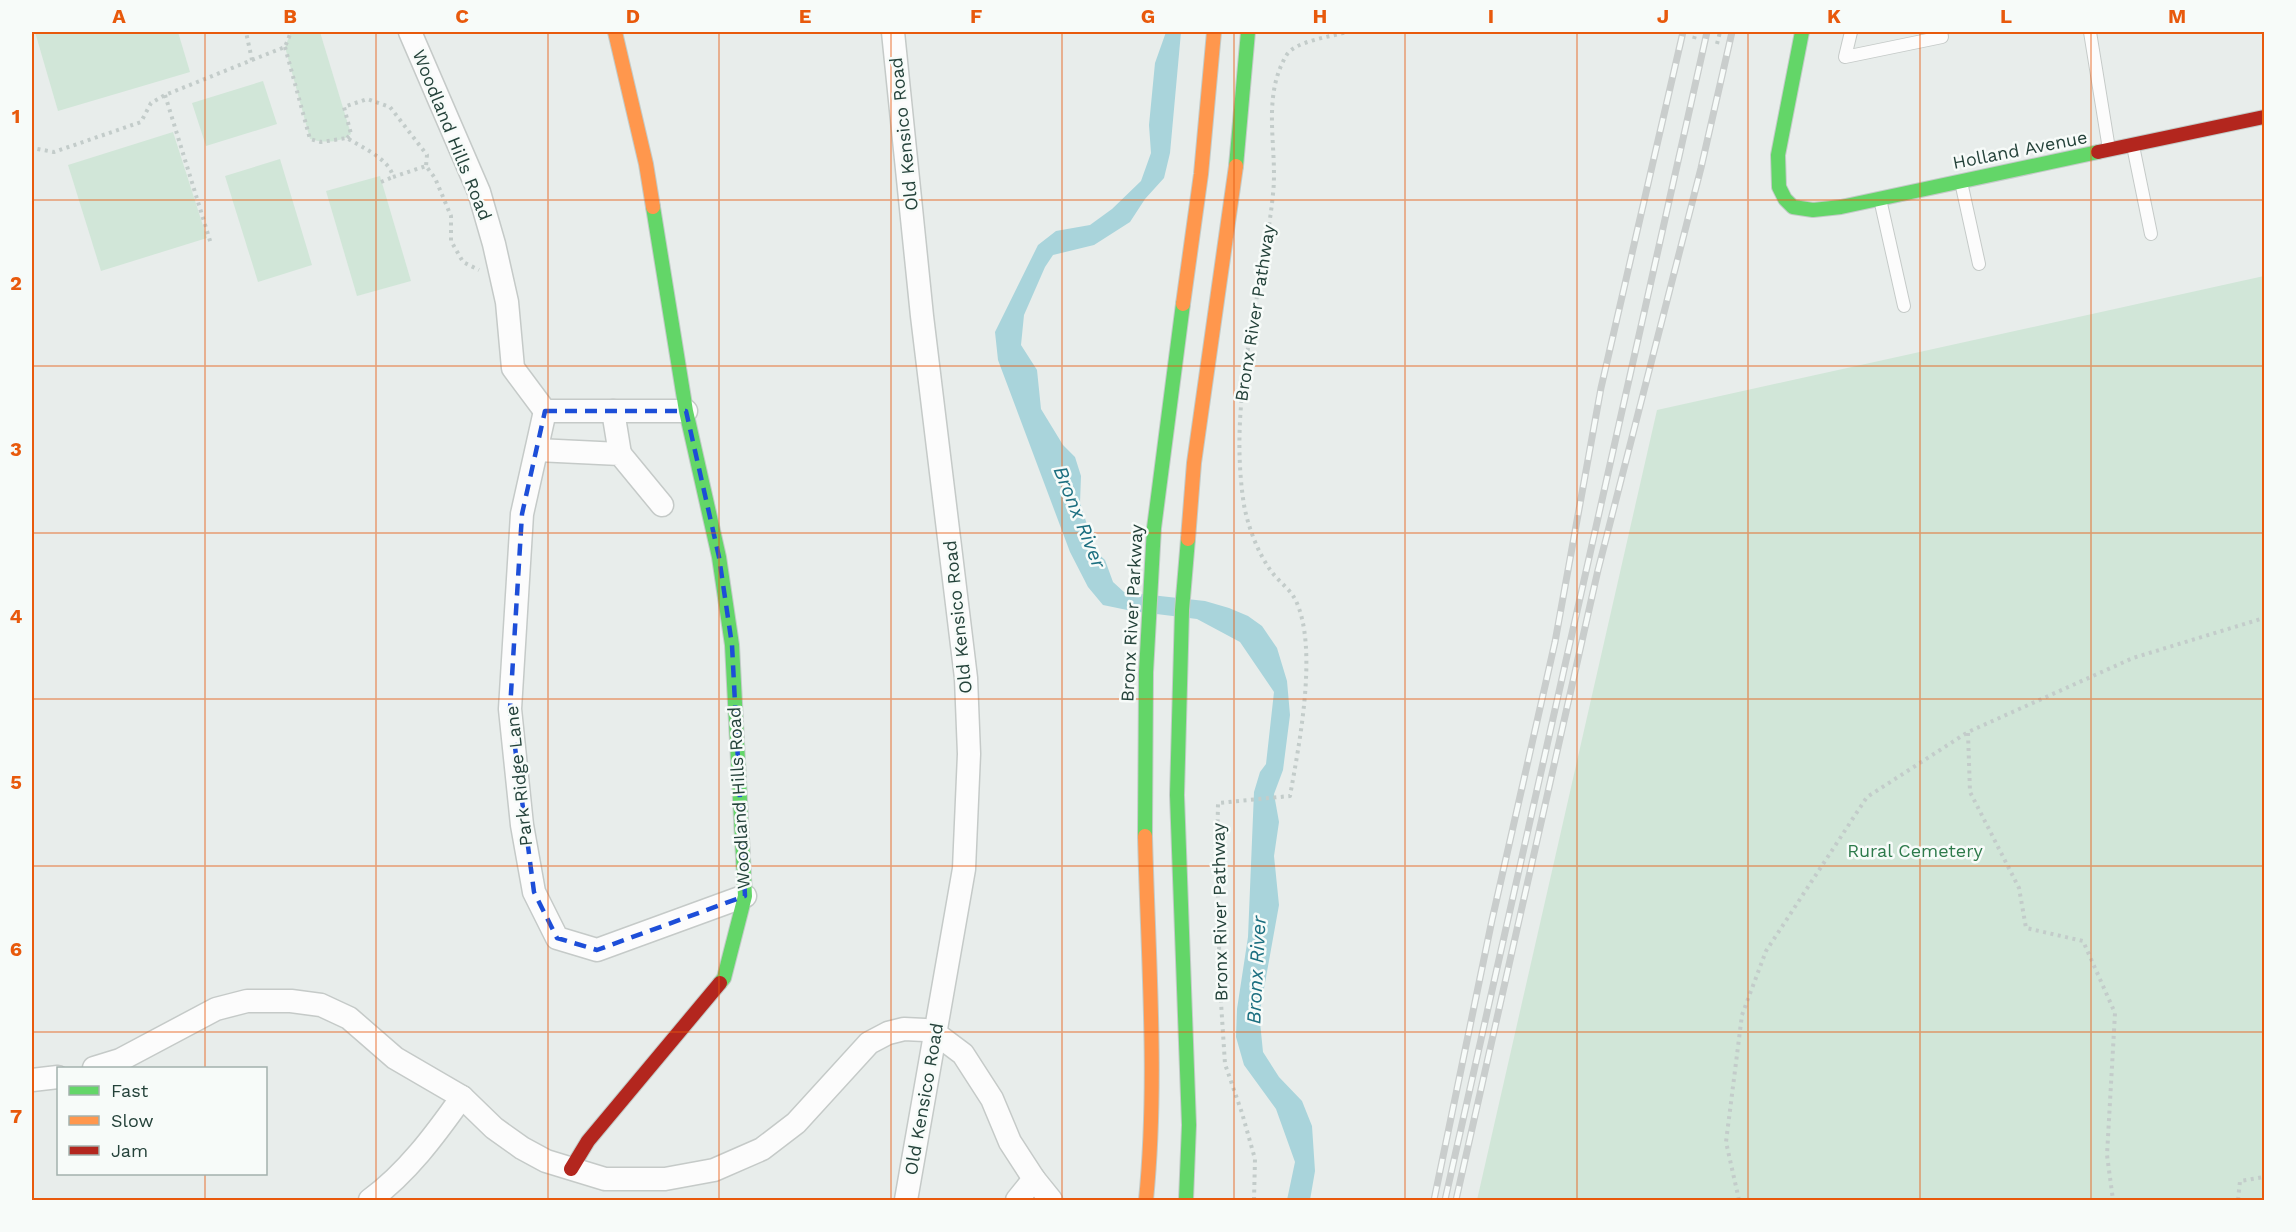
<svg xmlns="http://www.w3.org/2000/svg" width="2296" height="1232" viewBox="0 0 2296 1232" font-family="'Work Sans',sans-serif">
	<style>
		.green { fill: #d1e6d8 }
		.water { fill: #a9d4db }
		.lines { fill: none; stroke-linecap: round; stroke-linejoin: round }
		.lane-casing { stroke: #c5cac8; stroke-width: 14 }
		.street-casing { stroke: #c5cac8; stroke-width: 25 }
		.fast-casing { stroke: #c3cbc8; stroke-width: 16 }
		.slow-casing { stroke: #c3cbc8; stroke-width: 16 }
		.jam-casing { stroke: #c3cbc8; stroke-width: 16 }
		.path { stroke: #c3ccca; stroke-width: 4; stroke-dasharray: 3 4.5; stroke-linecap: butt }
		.lane { stroke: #fcfcfc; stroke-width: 12 }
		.street { stroke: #fcfcfc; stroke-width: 22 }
		.fast { stroke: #63d668; stroke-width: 14 }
		.slow { stroke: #ff974d; stroke-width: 14 }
		.jam { stroke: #b3261e; stroke-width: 14 }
		.rail-casing { stroke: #c9cdcc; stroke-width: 7 }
		.rail { stroke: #f7fbf9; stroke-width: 4.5; stroke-dasharray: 14; stroke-linecap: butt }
		.marked { fill: none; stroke: #1d4ed8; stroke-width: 4.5; stroke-dasharray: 12 8; stroke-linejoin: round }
		.grid { fill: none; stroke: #e8590c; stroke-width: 1.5; stroke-opacity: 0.55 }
		.labels { text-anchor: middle; stroke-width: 5; stroke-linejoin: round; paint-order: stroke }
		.street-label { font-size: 18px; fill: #24423a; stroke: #f7fbf9 }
		.park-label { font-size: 18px; fill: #2d7a4b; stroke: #f7fbf9 }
		.water-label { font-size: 20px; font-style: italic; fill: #1c6f80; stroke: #f7fbf9 }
		.neatline { fill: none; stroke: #e8590c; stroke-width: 2 }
		.grid-label { font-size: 20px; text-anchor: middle; font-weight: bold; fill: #e8590c }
	</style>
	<rect width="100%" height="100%" fill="#e8edeb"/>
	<g class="green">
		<path d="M35 32H178L190 72 58 111Z"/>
		<path d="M291 32H320L351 134C341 143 322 143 310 139L285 47Z"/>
		<path d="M263 81 277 124 206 146 192 103Z"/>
		<path d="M173 132 207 238 101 271 68 165Z"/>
		<path d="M280 159 312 265 258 282 225 176Z"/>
		<path d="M380 176 411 281 357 296 326 191Z"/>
		<path d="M2264 276V1200H1477L1657 410Z"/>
	</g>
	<path class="water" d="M1166 32H1181L1170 153 1164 178 1145 199 1130 222 1094 245 1053 255 1045 267 1024 315 1021 345 1037 370 1041 409 1063 445 1075 457 1081 476 1080 503 1096 552 1105 560 1113 582 1124 592 1205 601 1229 608 1248 616 1262 626 1277 648 1287 681 1290 715 1283 770 1274 794 1279 822 1274 856 1279 905 1261 1005 1260 1022 1263 1052 1279 1077 1302 1101 1312 1126 1315 1171 1310 1200H1287L1295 1162 1276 1109 1244 1065 1236 1037 1237 1009 1248 937 1254 792 1260 772 1266 764 1274 692 1240 642 1197 619 1132 611 1103 605 1088 587 1070 552 998 360 995 332 1038 245 1056 231 1090 225 1112 209 1141 181 1151 153 1149 125 1155 63Z"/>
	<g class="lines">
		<g class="lane-casing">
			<g id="lane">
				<path d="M1851 32 1845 57 1942 37 1941 32"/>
				<path d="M2090 32 2109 149"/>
				<path d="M2133 146 2151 234"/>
				<path d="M1961 182 1979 264"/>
				<path d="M1880 199 1904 306"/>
			</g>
		</g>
		<g class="street-casing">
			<g id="street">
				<path d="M410 32 479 192 494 244 507 302 513 368 545 411H686"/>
				<path d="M893 32 922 316 966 678 969 754 964 869 906 1200"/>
				<path d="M545 411 522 514 510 709 522 825 534 892 557 938 597 950 745 896"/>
				<path d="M613 411 620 454"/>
				<path d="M537 450 620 454 662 505"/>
				<path d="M94 1068 120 1060 216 1009 247 1001H291L321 1005 349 1018 395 1058 462 1097 494 1128 522 1148 546 1161 605 1179H665L714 1170 762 1149 796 1123 869 1043 888 1033 904 1029 925 1030 935 1033 963 1054 992 1099 1010 1142 1034 1179 1051 1200"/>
				<path d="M32 1080 58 1077"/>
				<path d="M370 1200C407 1173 435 1135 462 1097"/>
				<path d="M1017 1200 1034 1179"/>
			</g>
		</g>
		<g class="fast-casing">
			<g id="fast">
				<path d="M1802 32 1778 155 1779 187 1785 199 1793 207 1813 210 1841 207 2098 152"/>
				<path d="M1236 166 1248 32"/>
				<path d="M653 207 686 411 719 557 732 645 745 896 724 978 720 983"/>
				<path d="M1145 836 1146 672 1154 528 1183 304"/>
				<path d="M1186 1200 1189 1125 1177 795 1182 610 1188 539"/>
			</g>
		</g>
		<g class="slow-casing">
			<g id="slow">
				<path d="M615 32 646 164 653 207"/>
				<path d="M1183 304 1201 174 1214 32"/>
				<path d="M1188 539 1194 463 1236 166"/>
				<path d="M1145 836C1148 958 1158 1079 1146 1200"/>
			</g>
		</g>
		<g class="jam-casing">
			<g id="jam">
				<path d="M2098 152 2264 117"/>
				<path d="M571 1169 588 1141 720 983"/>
			</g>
		</g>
		<g class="path">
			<path d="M1694 39 1696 32"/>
			<path d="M1717 44 1720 32"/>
			<path d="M285 47 310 139 321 142 347 138C361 147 390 159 393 177L426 166 435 178 451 216V241L463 262 479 270"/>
			<path d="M252 60 285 47 291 32"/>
			<path d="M165 95 211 244"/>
			<path d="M347 138 351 134 344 107 367 99 390 107 427 155 426 166"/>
			<path d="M32 146V148L54 152 141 122 151 103 165 95 252 60 246 32"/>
			<path d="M381 182 393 177"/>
			<path d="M1968 733 1970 792 2019 888 2026 928 2083 941 2115 1013 2107 1155 2113 1200"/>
			<path d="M1254 1200 1255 1159 1242 1113 1225 1064 1220 987 1217 857 1218 803 1290 796C1299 745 1319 646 1295 599 1289 588 1278 581 1271 571 1258 553 1248 527 1244 505 1227 396 1262 300 1273 194 1278 149 1261 99 1286 56 1294 41 1330 37 1347 32"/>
			<path d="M1739 1200 1726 1142 1742 1015 1766 951 1867 797 1968 732 2133 658 2264 618"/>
			<path d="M2238 1200 2240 1181 2264 1177"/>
		</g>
		<use href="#lane" class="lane"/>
		<use href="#street" class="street"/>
		<use href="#fast" class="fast"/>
		<use href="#slow" class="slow"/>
		<use href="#jam" class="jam"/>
		<g class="rail-casing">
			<g id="rail">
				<path d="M1434 1200 1492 920 1555 642 1601 388 1683 32"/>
				<path d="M1445 1200 1707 32"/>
				<path d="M1456 1200 1598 570 1701 168 1732 32"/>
			</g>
		</g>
		<use href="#rail" class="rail"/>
	</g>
	<path class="marked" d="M545 411H686L719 557 732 645 745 896 597 950 557 938 534 892 510 709 522 514Z"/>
	<path class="grid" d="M205 32V1068M376 32V1200M548 32V1200M719 32V1200M891 32V1200M1062 32V1200M1234 32V1200M1405 32V1200M1577 32V1200M1748 32V1200M1920 32V1200M2091 32V1200M32 200H2264M32 366H2264M32 533H2264M32 699H2264M32 866H2264M32 1032H2264M205 1174V1200"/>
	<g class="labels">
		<g class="street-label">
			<text transform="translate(904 134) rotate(-96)" y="6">Old Kensico Road</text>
			<text transform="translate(452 135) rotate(68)" y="6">Woodland Hills Road</text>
			<text transform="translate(2020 150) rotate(-11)" y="6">Holland Avenue</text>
			<text transform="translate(1255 313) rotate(-81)" y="6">Bronx River Pathway</text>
			<text transform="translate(1132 613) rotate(-87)" y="6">Bronx River Parkway</text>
			<text transform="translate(958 617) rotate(-96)" y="6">Old Kensico Road</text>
			<text transform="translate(519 776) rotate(-96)" y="6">Park Ridge Lane</text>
			<text transform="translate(739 798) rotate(-93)" y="6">Woodland Hills Road</text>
			<text transform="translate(1220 912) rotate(-91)" y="6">Bronx River Pathway</text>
			<text transform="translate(924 1099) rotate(-80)" y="6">Old Kensico Road</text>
		</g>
		<g class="park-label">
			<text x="1915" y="857">Rural Cemetery</text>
		</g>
		<g class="water-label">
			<text transform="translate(1080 517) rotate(68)" y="7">Bronx River</text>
			<text transform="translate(1256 970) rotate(-87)" y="7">Bronx River</text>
		</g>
	</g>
	<rect width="2296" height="1232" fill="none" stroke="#f7fbf9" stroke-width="66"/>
	<rect x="57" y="1067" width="210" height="108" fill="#f7fbf9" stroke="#a3b1ad" stroke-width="1.5"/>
	<rect x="69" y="1086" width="30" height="9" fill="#63d668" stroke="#a3b1ad" stroke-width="1.5"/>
	<text x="111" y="1097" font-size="18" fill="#24423a">Fast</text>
	<rect x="69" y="1116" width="30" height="9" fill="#ff974d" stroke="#a3b1ad" stroke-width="1.5"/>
	<text x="111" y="1127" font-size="18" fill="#24423a">Slow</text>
	<rect x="69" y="1146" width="30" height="9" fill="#b3261e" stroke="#a3b1ad" stroke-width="1.5"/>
	<text x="111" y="1157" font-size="18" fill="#24423a">Jam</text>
	<rect x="33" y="33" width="2230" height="1166" class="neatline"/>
	<g class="grid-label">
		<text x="119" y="23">A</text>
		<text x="290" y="23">B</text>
		<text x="462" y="23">C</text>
		<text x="633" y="23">D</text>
		<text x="805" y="23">E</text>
		<text x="976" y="23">F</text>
		<text x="1148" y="23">G</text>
		<text x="1320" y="23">H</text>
		<text x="1491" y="23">I</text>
		<text x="1663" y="23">J</text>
		<text x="1834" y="23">K</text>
		<text x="2006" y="23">L</text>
		<text x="2177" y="23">M</text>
		<text x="16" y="123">1</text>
		<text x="16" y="290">2</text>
		<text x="16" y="456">3</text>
		<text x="16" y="623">4</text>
		<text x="16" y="789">5</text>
		<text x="16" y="956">6</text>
		<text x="16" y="1123">7</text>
	</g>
</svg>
